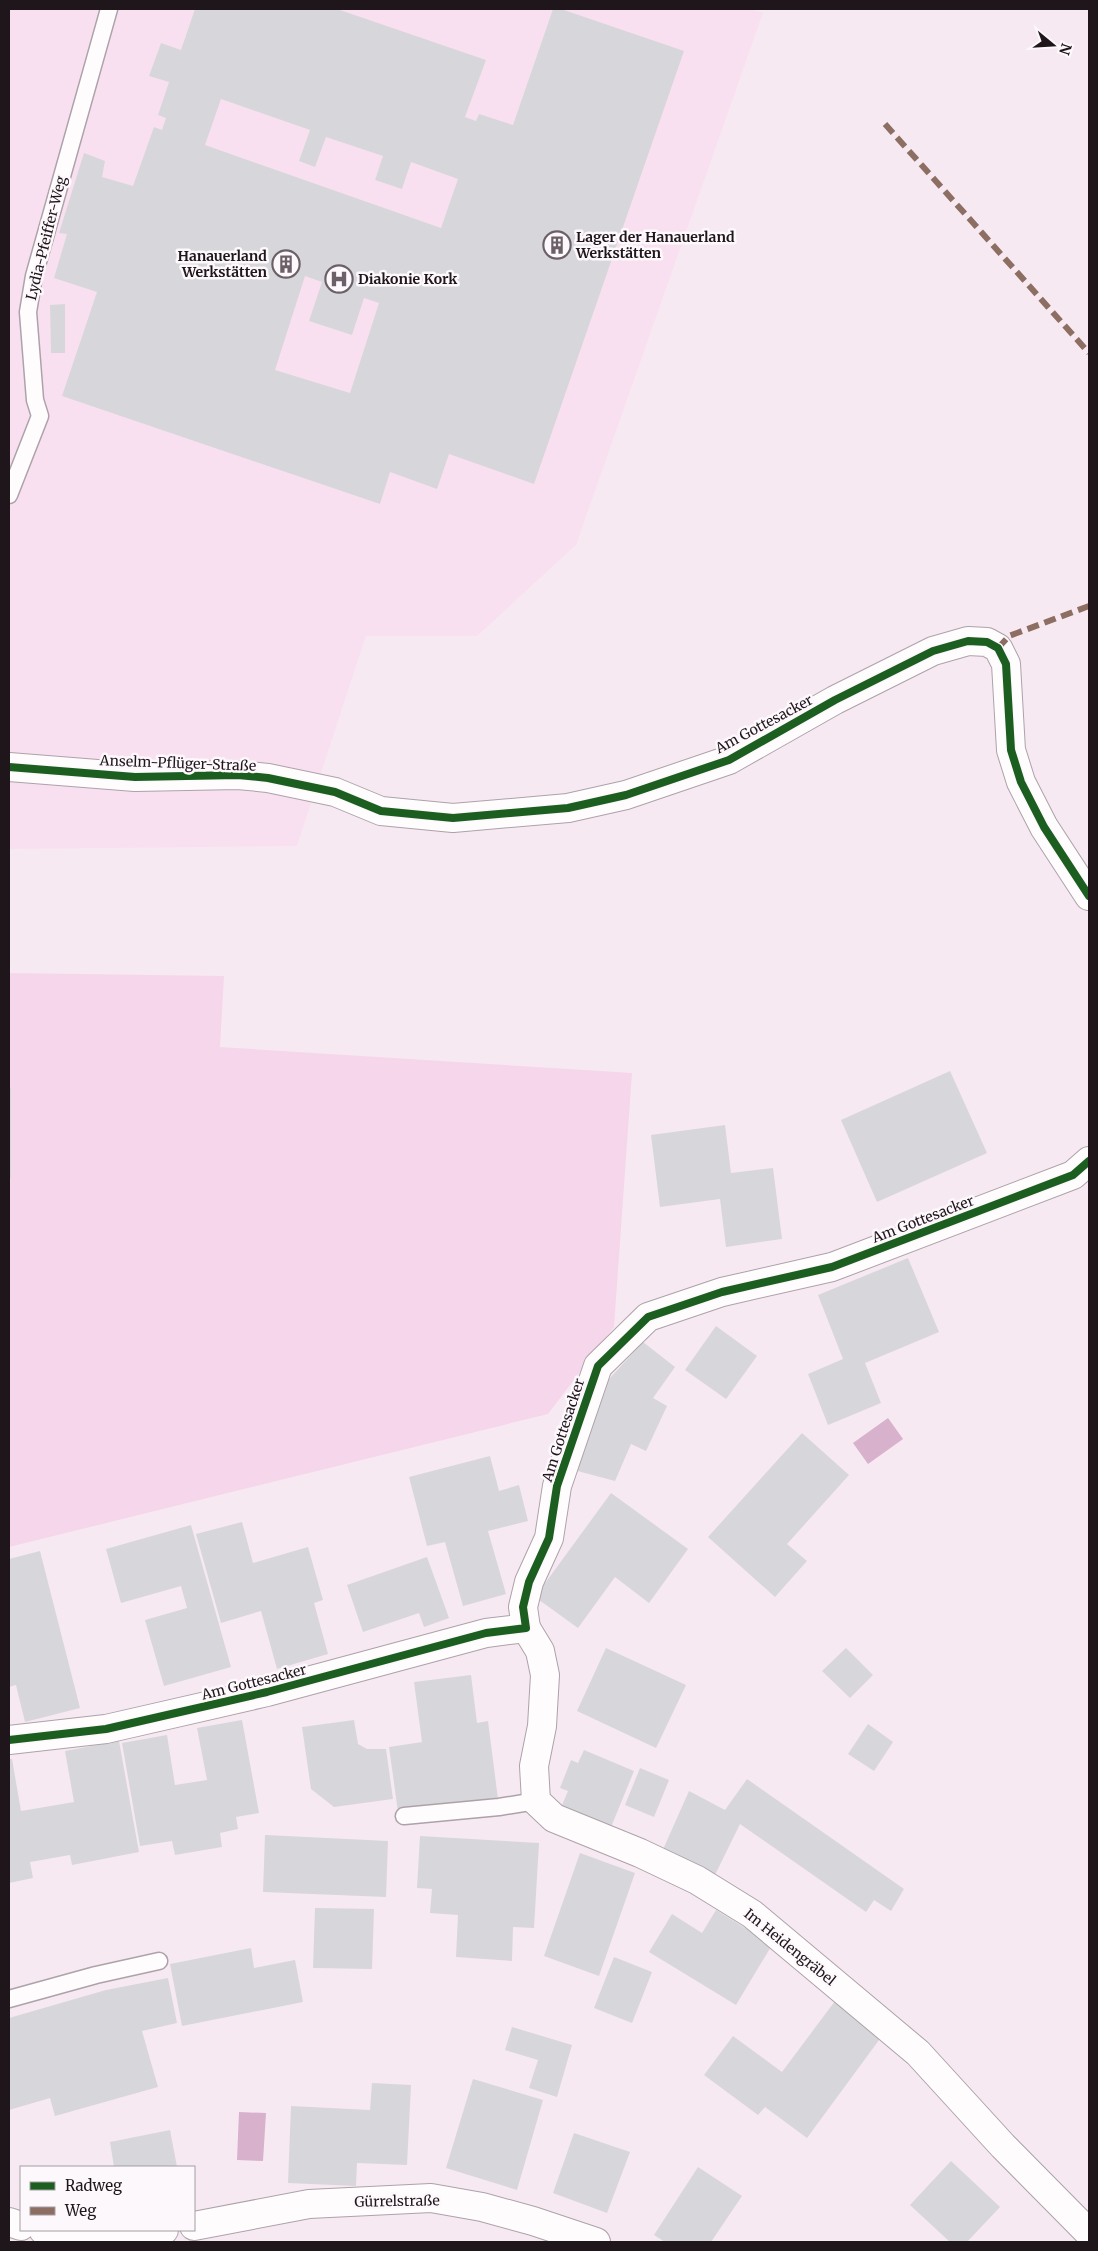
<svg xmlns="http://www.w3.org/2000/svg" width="1098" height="2251" viewBox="0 0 1098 2251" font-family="Merriweather,serif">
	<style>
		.built { fill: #f9e0f0 }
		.green { fill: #f6d6eb }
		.water { fill: #d8b1cc }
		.building { fill: #d7d7db; fill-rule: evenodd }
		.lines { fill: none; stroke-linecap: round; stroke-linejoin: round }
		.lane-casing { stroke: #ada2a9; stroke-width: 19 }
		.street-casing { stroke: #ada2a9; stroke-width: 30 }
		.lane { stroke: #fefcfd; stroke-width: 16 }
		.street { stroke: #fefcfd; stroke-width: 28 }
		.quiet { stroke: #8d6e63; stroke-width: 6; stroke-dasharray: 12 6; stroke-linecap: butt }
		.cycleway-casing { stroke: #fdf8fb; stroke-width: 11 }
		.cycleway { stroke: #1b5e20; stroke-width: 8 }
		.labels { text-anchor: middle; stroke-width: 5; stroke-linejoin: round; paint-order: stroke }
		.poi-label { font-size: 14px; font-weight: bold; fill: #1f161c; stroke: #fdf8fb; text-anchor: start }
		.street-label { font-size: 14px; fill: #1f161c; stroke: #fdf8fb }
	</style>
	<rect width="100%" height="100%" fill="#f7e9f2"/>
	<path class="built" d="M9 9H752L763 13 576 545 477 636H366L297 846 9 849Z"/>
	<path class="green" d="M9 973 224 976 220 1047 632 1073 614 1327 548 1414 9 1547Z"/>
	<g class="water">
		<path d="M888 1418 903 1439 868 1464 853 1443Z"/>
		<path d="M239 2112 266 2113 263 2161 237 2160Z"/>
	</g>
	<g class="building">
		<path d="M195 9H337L486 60 465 117 476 121 479 114 513 125 553 9H561L684 51 534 484 449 454 437 489 390 472 380 504 62 396 97 292 54 278 67 234 59 233 84 153 105 161 102 177 133 186 154 127 162 130 166 118 158 115 169 82 149 76 161 43 181 50ZM221 99 310 130 299 161 315 167 326 137 383 156 375 180 402 189 411 162 458 179 441 228 205 145ZM305 276 322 282 309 321 352 335 364 298 379 303 350 393 275 370Z"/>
		<path d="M65 304V353H51L50 305Z"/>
		<path d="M950 1071 987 1153 877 1202 841 1120Z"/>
		<rect x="9" y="1088" width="2" height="90"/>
		<path d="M725 1125 731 1173 773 1168 782 1239 726 1247 720 1199 660 1207 651 1135Z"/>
		<path d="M908 1258 939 1332 865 1363 881 1403 828 1425 808 1374 843 1359 818 1295Z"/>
		<path d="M716 1326 757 1356 726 1399 685 1370Z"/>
		<path d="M643 1342 675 1367 653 1398 667 1406 646 1451 631 1444 615 1481 570 1469 587 1421 610 1378Z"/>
		<path d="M802 1433 849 1475 787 1544 807 1561 775 1597 708 1537Z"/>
		<path d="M490 1456 499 1491 519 1485 528 1521 488 1531 506 1594 463 1606 445 1542 427 1546 409 1477Z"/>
		<path d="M611 1493 688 1549 649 1603 615 1577 578 1628 535 1597Z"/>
		<path d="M242 1522 253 1563 308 1547 323 1600 314 1603 328 1654 277 1669 261 1611 221 1623 196 1534Z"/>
		<path d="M191 1525 231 1667 164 1686 145 1620 187 1608 181 1586 121 1603 106 1549Z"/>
		<path d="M40 1551 80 1708 25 1722 16 1685 9 1687V1559Z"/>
		<path d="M427 1557 449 1618 424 1627 419 1613 363 1632 347 1585Z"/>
		<path d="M606 1648 686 1685 656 1748 577 1711Z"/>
		<path d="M846 1648 873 1675 850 1698 822 1671Z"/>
		<path d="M471 1675 477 1723 488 1721 498 1799 398 1812 389 1747 422 1742 414 1682Z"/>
		<path d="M242 1720 259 1813 236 1817 238 1829 220 1833 222 1847 175 1855 172 1841 140 1846 122 1743 167 1735 175 1785 207 1780 197 1728Z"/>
		<path d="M354 1720 358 1744 367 1749H386L393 1799 334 1807 311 1789 302 1727Z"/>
		<path d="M868 1724 893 1742 874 1771 848 1754Z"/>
		<path d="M119 1741 139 1852 72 1865 70 1855 30 1862 33 1878 9 1883V1759H12L21 1811 74 1802 65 1751Z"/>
		<path d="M584 1750 634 1771 609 1832 559 1812 568 1791 560 1788 571 1760 578 1763Z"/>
		<path d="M640 1768 669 1780 654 1817 625 1805Z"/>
		<path d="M747 1779 904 1889 891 1911 874 1900 866 1912 740 1824 713 1879 661 1854 689 1791 725 1810Z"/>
		<path d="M265 1835 388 1841 386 1897 263 1892Z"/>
		<path d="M420 1836 539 1843 534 1928 513 1927 512 1961 456 1957 458 1915 430 1913 432 1889 417 1888Z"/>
		<path d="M580 1853 635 1873 599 1976 544 1956Z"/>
		<path d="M315 1908 374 1909 372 1969 313 1968Z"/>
		<path d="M716 1910 772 1945 736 2005 649 1952 672 1914 702 1933Z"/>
		<path d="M251 1948 254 1968 295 1960 303 2002 182 2026 170 1964Z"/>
		<path d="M614 1957 652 1972 632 2023 594 2008Z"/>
		<path d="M168 1978 177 2023 142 2031 158 2087 55 2116 50 2098 9 2110V2018L106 1990Z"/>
		<path d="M835 2001 882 2036 807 2138 765 2107 758 2115 704 2075 733 2036 782 2072Z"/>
		<path d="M512 2027 572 2045 557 2097 529 2088 538 2060 505 2050Z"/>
		<path d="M473 2079 543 2100 517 2190 446 2168Z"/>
		<path d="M372 2083 411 2085 407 2165 357 2163 356 2186 288 2183 291 2106 370 2110Z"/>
		<path d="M170 2130 177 2167H114L110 2142Z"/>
		<path d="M574 2133 630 2152 607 2213 553 2193Z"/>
		<path d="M951 2161 1000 2207 967 2242H950L910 2205Z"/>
		<path d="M698 2167 742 2196 711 2242H665L654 2235Z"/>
	</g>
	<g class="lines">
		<g class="lane-casing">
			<g id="lane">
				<path d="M9 495 40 416 35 400 28 312 34 276 109 9"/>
				<path d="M404 1816 499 1807 536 1801"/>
				<path d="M9 1999 96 1975 159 1961"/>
			</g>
		</g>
		<g class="street-casing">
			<g id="street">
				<path d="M9 767 135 777 238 775 268 778 335 792 381 811 453 818 568 808 626 795 729 760 835 700 933 651 968 641 987 642 998 648 1006 664 1011 750 1021 782 1044 827 1089 896"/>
				<path d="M526 1628 540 1651 545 1675 542 1726 534 1766 536 1801 554 1818 640 1853 697 1880 752 1914 918 2053 1003 2146 1089 2233"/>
				<path d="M9 1740 106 1729 267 1692 486 1633 526 1628 523 1607 529 1582 549 1538 557 1486 598 1366 648 1317 722 1292 832 1267 1073 1175 1089 1161"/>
				<path d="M9 2222 21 2226"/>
				<path d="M194 2226 309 2204 431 2198 482 2207 533 2221 596 2242"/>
				<path d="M43 2230 95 2238 164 2230"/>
			</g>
		</g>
		<use href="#lane" class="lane"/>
		<use href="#street" class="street"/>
		<g class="quiet">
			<path d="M885 124 1089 353"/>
			<path d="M998 648 1009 636 1089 606"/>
		</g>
		<g class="cycleway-casing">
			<g id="cycleway">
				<path d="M9 767 135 777 238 775 268 778 335 792 381 811 453 818 568 808 626 795 729 760 835 700 933 651 968 641 987 642 998 648 1006 664 1011 750 1021 782 1044 827 1089 896"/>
				<path d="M9 1740 106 1729 267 1692 486 1633 526 1628 523 1607 529 1582 549 1538 557 1486 598 1366 648 1317 722 1292 832 1267 1073 1175 1089 1161"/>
			</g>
		</g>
		<use href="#cycleway" class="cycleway"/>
	</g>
	<defs>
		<g id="building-ring" transform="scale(1.4375)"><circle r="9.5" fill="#fdf8fb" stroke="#6b6067" stroke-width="1.5"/><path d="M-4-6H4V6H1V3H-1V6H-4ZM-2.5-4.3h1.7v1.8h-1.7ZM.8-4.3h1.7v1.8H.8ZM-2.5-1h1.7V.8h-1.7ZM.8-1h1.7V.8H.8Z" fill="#6b6067"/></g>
		<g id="hospital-ring" transform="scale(1.4375)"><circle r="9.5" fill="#fdf8fb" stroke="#6b6067" stroke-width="1.5"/><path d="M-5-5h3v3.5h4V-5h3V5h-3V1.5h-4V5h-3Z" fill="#6b6067"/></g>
	</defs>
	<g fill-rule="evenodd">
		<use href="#building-ring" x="557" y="245"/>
		<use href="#building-ring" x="286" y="264"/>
		<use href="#hospital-ring" x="339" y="279"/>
	</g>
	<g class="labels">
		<g class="poi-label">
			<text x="576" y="242">Lager der Hanauerland<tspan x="576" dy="16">Werkstätten</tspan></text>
			<text x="267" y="261" text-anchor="end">Hanauerland<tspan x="267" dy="16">Werkstätten</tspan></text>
			<text x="358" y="284">Diakonie Kork</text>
		</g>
		<g class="street-label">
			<text transform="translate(46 238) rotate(-76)" y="5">Lydia-Pfeiffer-Weg</text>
			<text transform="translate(764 724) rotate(-28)" y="5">Am Gottesacker</text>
			<text transform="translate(178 763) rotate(2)" y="5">Anselm-Pflüger-Straße</text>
			<text transform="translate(923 1219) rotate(-21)" y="5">Am Gottesacker</text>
			<text transform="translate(563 1430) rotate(-72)" y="5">Am Gottesacker</text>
			<text transform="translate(254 1682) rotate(-14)" y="5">Am Gottesacker</text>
			<text transform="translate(790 1947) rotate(39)" y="5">Im Heidengräbel</text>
			<text transform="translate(397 2201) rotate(-1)" y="5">Gürrelstraße</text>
		</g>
	</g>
	<rect width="1098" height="2251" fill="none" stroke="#1f161c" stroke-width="20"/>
	<rect x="20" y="2166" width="175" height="65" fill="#fdf8fb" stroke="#a49ea2"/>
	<rect x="30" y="2182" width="25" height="8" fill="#1b5e20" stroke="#a49ea2"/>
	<text x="65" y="2191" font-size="15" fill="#1f161c">Radweg</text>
	<rect x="30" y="2207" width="25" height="8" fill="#8d6e63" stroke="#a49ea2"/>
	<text x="65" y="2216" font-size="15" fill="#1f161c">Weg</text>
	<g transform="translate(1053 45) rotate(108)" stroke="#fdf8fb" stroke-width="4" paint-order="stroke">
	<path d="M0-4L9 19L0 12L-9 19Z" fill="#1f161c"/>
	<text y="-8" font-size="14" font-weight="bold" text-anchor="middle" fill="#1f161c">N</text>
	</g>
</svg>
